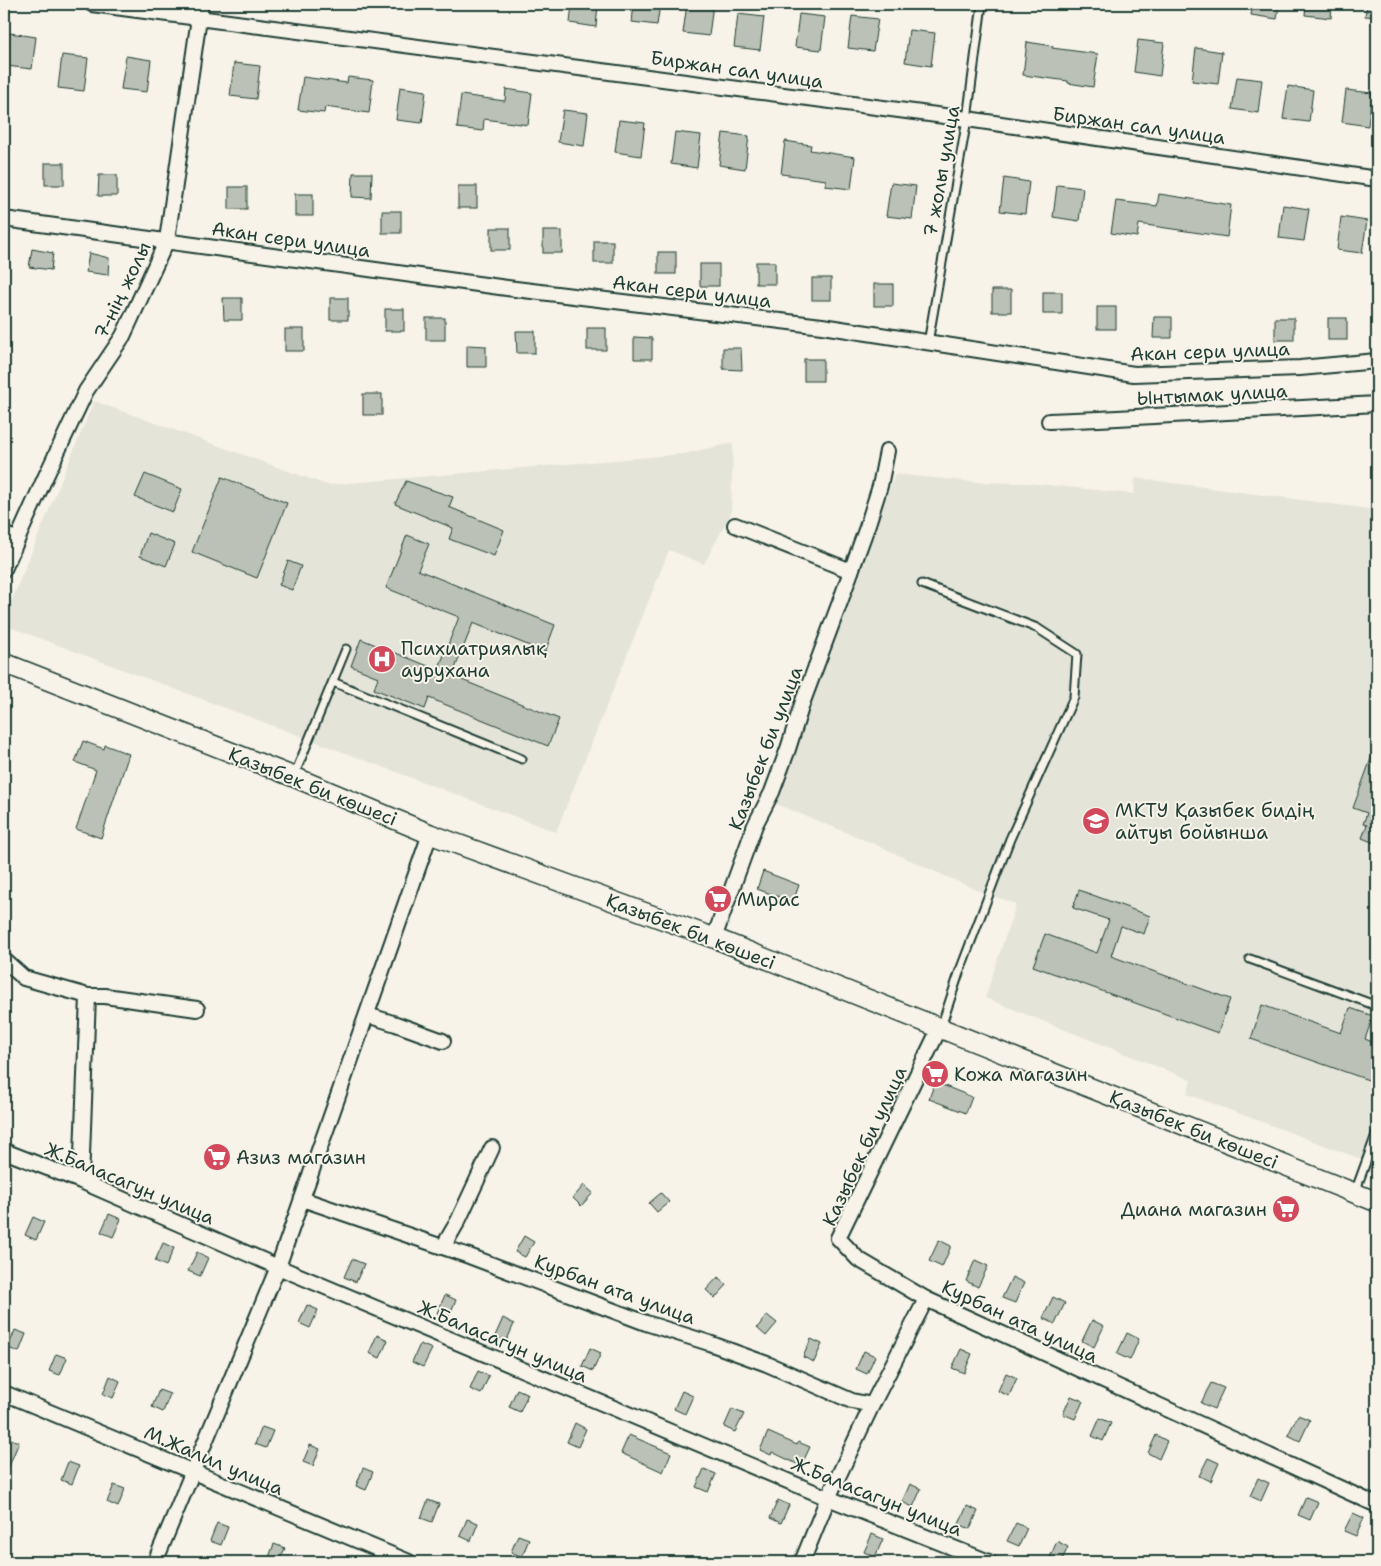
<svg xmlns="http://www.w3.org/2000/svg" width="1381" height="1566" viewBox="0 0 1381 1566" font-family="'Shantell Sans',sans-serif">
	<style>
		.built { fill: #e5e4d9 }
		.building { fill: #bbc1b6; stroke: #1f3d34 }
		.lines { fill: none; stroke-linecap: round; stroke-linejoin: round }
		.lane-casing { stroke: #1f3d34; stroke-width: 11 }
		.street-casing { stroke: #1f3d34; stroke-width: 18 }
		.secondary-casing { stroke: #1f3d34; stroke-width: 22 }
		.lane { stroke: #f7f3e8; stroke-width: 7 }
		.street { stroke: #f7f3e8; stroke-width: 14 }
		.secondary { stroke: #f7f3e8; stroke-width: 19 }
		.labels { text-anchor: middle; stroke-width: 4; stroke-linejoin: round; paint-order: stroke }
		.street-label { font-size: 19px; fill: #1f3d34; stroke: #f7f3e8 }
		.poi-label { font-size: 19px; fill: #1f3d34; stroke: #f7f3e8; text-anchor: start }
	</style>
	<rect width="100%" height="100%" fill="#f7f3e8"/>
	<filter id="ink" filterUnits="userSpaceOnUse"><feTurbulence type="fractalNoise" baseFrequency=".02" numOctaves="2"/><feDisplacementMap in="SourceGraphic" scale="10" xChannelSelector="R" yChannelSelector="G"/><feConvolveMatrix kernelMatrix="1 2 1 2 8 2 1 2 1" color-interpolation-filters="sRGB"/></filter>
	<g filter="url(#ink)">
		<g class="built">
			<path d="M94 401 327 485 683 454 733 443 731 513 704 564 669 550 556 832 4 625V619Z"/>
			<path d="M895 474 974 482 1028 483 1134 494 1135 478 1377 510V1137L1369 1162 1187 1094 1191 1080 985 998 1016 904 974 889 865 840 771 802Z"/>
		</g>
		<g class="building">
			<path d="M572 4H598L596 27 570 23Z"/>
			<path d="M634 4H660L657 25 632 22Z"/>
			<path d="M687 4H713L709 36 683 33Z"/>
			<path d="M1253 4H1279L1277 19 1251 15Z"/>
			<path d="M1306 4H1332L1331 18 1305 15Z"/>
			<path d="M1367 4H1377V17L1365 16Z"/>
			<path d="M738 14 764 17 760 50 734 47Z"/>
			<path d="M799 14 825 17 821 50 795 47Z"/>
			<path d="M852 16 878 19 873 51 848 48Z"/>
			<path d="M909 30 935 33 931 66 905 62Z"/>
			<path d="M10 33 36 37 32 69 6 66Z"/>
			<path d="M1138 40 1164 43 1160 76 1134 72Z"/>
			<path d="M1027 42 1053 46 1052 48 1098 54 1093 87 1068 83V81L1023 75Z"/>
			<path d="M1196 48 1222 52 1218 84 1192 81Z"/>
			<path d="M62 55 88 58 84 91 58 88Z"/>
			<path d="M126 56 151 60 147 92 121 89Z"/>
			<path d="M234 63 260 66 256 99 230 96Z"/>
			<path d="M303 77 347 83 348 77 373 80 369 113 325 107 324 113 298 110Z"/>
			<path d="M1237 77 1262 80 1258 113 1232 109Z"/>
			<path d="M1288 86 1313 90 1309 122 1283 119Z"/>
			<path d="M400 87 426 91 422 123 396 120Z"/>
			<path d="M506 89 532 93 528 125 484 119 483 131 457 128 461 95 505 101Z"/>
			<path d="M1346 90 1372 93 1368 126 1342 122Z"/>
			<path d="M563 110 588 113 584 146 558 142Z"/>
			<path d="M619 120 645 123 641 156 615 152Z"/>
			<path d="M675 132 701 135 697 168 671 164Z"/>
			<path d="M723 133 749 136 745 169 719 165Z"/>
			<path d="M785 141 811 145 810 150 855 157 851 189 825 186 826 180 781 174Z"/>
			<rect x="45" y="163" width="19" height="22"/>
			<path d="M353 173H372L371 198 352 197Z"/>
			<path d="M99 175H117V196H98Z"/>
			<path d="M1004 178 1029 182 1025 214 1000 211Z"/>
			<path d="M891 183 916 186 912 219 886 216Z"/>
			<path d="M1057 185 1083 188 1079 221 1053 217Z"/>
			<rect x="458" y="186" width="19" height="22"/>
			<rect x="229" y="187" width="18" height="22"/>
			<rect x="295" y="194" width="18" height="22"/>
			<path d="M1159 194 1231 205 1227 237 1139 224 1137 237 1111 233 1116 201 1157 206Z"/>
			<path d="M1283 205 1309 209 1304 241 1279 238Z"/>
			<rect x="382" y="211" width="19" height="22"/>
			<path d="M1341 217 1367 221 1362 253 1337 250Z"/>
			<rect x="491" y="228" width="19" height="22"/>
			<rect x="543" y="231" width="19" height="22"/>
			<rect x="594" y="241" width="19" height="22"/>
			<path d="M32 249 53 253 51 270 29 267Z"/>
			<rect x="658" y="252" width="18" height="22"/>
			<path d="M89 253 109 258 108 275 86 272Z"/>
			<rect x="756" y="262" width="19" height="22"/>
			<rect x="700" y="264" width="19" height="22"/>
			<rect x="812" y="278" width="19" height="22"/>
			<rect x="874" y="284" width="19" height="22"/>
			<rect x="992" y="290" width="19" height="22"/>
			<rect x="1043" y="292" width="19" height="22"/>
			<path d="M223 298H242V320H224Z"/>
			<rect x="330" y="298" width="18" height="22"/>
			<rect x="1097" y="307" width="19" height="22"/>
			<rect x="385" y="309" width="19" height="22"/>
			<path d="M1154 317H1172V338H1153Z"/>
			<rect x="426" y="318" width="19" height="22"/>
			<rect x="1275" y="318" width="19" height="22"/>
			<rect x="1328" y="318" width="19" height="22"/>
			<rect x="587" y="328" width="19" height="22"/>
			<rect x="285" y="329" width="19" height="22"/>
			<path d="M516 331H535V353H517Z"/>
			<path d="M634 337 652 338V359H634Z"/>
			<path d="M467 345 486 346V367H467Z"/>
			<path d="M723 348H741L742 370 723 369Z"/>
			<rect x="804" y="359" width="19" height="22"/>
			<rect x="363" y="394" width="19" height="21"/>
			<path d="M145 474 182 489 173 512 135 497Z"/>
			<path d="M222 477 287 503 257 578 192 552Z"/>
			<path d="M406 481 453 497 449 507 504 530 494 556 449 539 453 528 395 504Z"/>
			<path d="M148 533 175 544 166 566 140 556Z"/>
			<path d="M407 535 429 544 418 570 555 625 545 652 473 623 452 676 559 719 548 746 429 698 425 709 374 689 378 677 351 666 361 639 438 670 459 617 386 588Z"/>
			<path d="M288 561 301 566 292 590 279 585Z"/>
			<path d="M83 741 104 749 105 745 129 754 101 838 76 829 96 770 75 762Z"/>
			<path d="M1376 745H1377V844L1362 838 1367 825 1363 824 1367 813 1353 808Z"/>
			<path d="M763 871 799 885 793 902 757 889Z"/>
			<path d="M1079 890 1150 916 1144 934 1121 926 1111 956 1230 999 1218 1033 1033 966 1045 934 1097 953 1109 920 1073 908Z"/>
			<path d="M715 891 721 894 717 905 710 903Z"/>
			<path d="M1262 1005 1341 1033 1350 1008 1373 1016 1365 1039 1377 1044V1083L1251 1039Z"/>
			<path d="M935 1082 972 1097 966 1113 929 1099Z"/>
			<path d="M584 1185 593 1193 581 1206 573 1198Z"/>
			<path d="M661 1193 669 1202 657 1212 649 1203Z"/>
			<path d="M109 1214 121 1219 113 1237 101 1232Z"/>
			<path d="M33 1217 44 1222 36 1240 25 1235Z"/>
			<path d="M524 1236 534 1242 525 1257 515 1252Z"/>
			<path d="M939 1240 951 1246 942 1267 929 1261Z"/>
			<path d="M163 1243 174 1248 166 1266 155 1261Z"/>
			<path d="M197 1252 208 1258 200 1276 188 1271Z"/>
			<path d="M352 1259 364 1264 356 1282 344 1277Z"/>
			<path d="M975 1260 988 1266 978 1287 966 1281Z"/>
			<path d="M718 1277 727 1285 715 1298 706 1290Z"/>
			<path d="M1012 1277 1024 1283 1015 1303 1002 1298Z"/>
			<path d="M445 1295 456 1300 448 1318 437 1313Z"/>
			<path d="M1053 1297 1065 1303 1055 1324 1043 1318Z"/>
			<path d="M307 1305 318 1310 310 1328 299 1323Z"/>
			<path d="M767 1315 777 1323 766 1336 757 1328Z"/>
			<path d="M503 1318 514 1324 506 1342 495 1336Z"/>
			<path d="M1092 1320 1104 1326 1094 1347 1082 1341Z"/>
			<path d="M15 1330 26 1334 19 1352 8 1348Z"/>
			<path d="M1127 1333 1139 1339 1130 1360 1117 1354Z"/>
			<path d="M377 1335 388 1340 380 1358 369 1353Z"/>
			<path d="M811 1339 822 1344 814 1362 803 1357Z"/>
			<path d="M420 1344 432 1349 423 1367 412 1362Z"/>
			<path d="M590 1348 601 1353 593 1371 582 1366Z"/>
			<path d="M961 1349 972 1354 964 1373 952 1368Z"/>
			<path d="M864 1351 875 1356 867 1374 856 1369Z"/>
			<path d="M56 1354 67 1358 60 1375 49 1371Z"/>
			<path d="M478 1371 489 1376 481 1394 470 1389Z"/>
			<path d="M1006 1373 1017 1378 1009 1396 998 1391Z"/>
			<path d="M110 1376 120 1381 113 1398 103 1394Z"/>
			<path d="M1211 1383 1224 1388 1214 1409 1201 1403Z"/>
			<path d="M517 1389 528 1394 520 1412 509 1407Z"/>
			<path d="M159 1390 170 1394 163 1412 152 1407Z"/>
			<path d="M682 1391 693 1396 685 1414 674 1409Z"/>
			<path d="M1071 1396 1083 1401 1075 1419 1063 1414Z"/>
			<path d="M732 1409 744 1414 735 1432 724 1427Z"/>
			<path d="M1298 1415 1310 1420 1300 1441 1288 1435Z"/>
			<path d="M1100 1418 1111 1423 1103 1441 1092 1436Z"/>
			<path d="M575 1423 586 1429 578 1447 567 1442Z"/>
			<path d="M262 1427 273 1431 266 1448 255 1444Z"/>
			<path d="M768 1432 797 1445 798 1442 810 1447 801 1466 772 1452 771 1455 760 1450Z"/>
			<path d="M629 1435 671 1453 663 1472 621 1453Z"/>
			<path d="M1156 1435 1167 1441 1159 1459 1148 1453Z"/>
			<path d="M8 1438 19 1442 4 1478V1448Z"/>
			<path d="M310 1445 320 1449 313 1466 303 1462Z"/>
			<path d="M1208 1458 1219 1463 1211 1481 1199 1476Z"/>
			<path d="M68 1462 79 1466 72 1484 61 1480Z"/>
			<path d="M363 1468 373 1472 366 1490 356 1486Z"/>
			<path d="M704 1469 716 1474 708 1492 696 1487Z"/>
			<path d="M1258 1478 1269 1483 1261 1501 1250 1496Z"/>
			<path d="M910 1484 921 1489 913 1507 902 1502Z"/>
			<path d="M114 1485 125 1489 118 1507 107 1502Z"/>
			<path d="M1306 1497 1318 1502 1310 1520 1298 1515Z"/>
			<path d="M428 1500 439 1504 432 1522 421 1518Z"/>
			<path d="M778 1500 789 1505 781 1523 770 1518Z"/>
			<path d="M967 1506 978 1511 970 1529 959 1524Z"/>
			<path d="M1353 1513 1364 1518 1356 1536 1344 1531Z"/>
			<path d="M467 1519 478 1523 471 1541 460 1536Z"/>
			<path d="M217 1523 228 1527 221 1545 210 1541Z"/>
			<path d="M1016 1523 1027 1528 1019 1546 1007 1541Z"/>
			<path d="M872 1534 883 1539 875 1557 864 1552Z"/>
			<path d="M518 1535 529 1539 522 1557 511 1552Z"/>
			<path d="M1057 1541 1068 1547 1061 1562H1048Z"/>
			<path d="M274 1544 285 1548 279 1562H267Z"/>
		</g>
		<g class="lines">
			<g class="lane-casing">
				<g id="lane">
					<path d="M928 343 967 119 982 4"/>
					<path d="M922 584 1037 628 1077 654 1074 697 1010 839 959 973 941 1027"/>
					<path d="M333 682 522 759"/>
					<path d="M294 776 346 649"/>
					<path d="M1250 959 1377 1006"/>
					<path d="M1355 1192 1377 1132"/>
				</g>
			</g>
			<g class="street-casing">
				<g id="street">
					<path d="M92 4 967 119 1377 179"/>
					<path d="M4 219 507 288 822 326 1134 374 1300 368 1377 361"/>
					<path d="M1049 421 1099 419 1377 404"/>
					<path d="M735 525 851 571"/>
					<path d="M4 534 17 540"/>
					<path d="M4 569 45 478 86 391 123 336 167 240 201 4"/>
					<path d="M714 938 755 825 772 792 788 749 803 701 840 602 867 527 880 486 887 451"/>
					<path d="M4 960 24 978 88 996 81 1181"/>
					<path d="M88 996H105L197 1009"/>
					<path d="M367 1015 396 1024 443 1041"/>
					<path d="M940 1027 838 1238 858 1259 926 1299 1377 1505"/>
					<path d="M4 1151 81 1181 278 1267 828 1498 989 1562"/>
					<path d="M302 1199 469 1256 646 1323 709 1343 767 1364 852 1401 872 1405 926 1299"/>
					<path d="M443 1247 458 1221 492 1148"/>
					<path d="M4 1393 409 1562"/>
					<path d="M155 1562 278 1267 430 834"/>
					<path d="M802 1562 828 1498 872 1405"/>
				</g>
			</g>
			<g class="secondary-casing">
				<path id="secondary" d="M4 663 294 777 430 834 714 938 1377 1202"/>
			</g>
			<use href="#lane" class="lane"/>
			<use href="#street" class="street"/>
			<use href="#secondary" class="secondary"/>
		</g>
	</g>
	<defs>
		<g id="hospital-disc" transform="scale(1.4375)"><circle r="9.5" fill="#d1495b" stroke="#f7f3e8"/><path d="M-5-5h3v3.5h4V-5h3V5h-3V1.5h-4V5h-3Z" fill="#fff"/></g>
		<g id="university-disc" transform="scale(1.4375)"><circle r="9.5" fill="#d1495b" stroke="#f7f3e8"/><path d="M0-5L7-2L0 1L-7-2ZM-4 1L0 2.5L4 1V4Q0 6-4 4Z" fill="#fff"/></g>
		<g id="supermarket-disc" transform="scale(1.4375)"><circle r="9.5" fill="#d1495b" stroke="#f7f3e8"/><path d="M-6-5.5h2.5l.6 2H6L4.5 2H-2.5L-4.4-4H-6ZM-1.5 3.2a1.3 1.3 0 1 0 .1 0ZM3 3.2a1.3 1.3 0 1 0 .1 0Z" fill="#fff"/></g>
	</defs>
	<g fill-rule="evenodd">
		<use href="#hospital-disc" x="382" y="659"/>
		<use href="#university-disc" x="1096" y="821"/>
		<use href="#supermarket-disc" x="718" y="899"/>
		<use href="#supermarket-disc" x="935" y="1074"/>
		<use href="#supermarket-disc" x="217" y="1157"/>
		<use href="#supermarket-disc" x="1286" y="1209"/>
	</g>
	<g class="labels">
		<g class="street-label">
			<text transform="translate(737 69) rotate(8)" y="7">Биржан сал улица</text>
			<text transform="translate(1139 125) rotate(8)" y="7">Биржан сал улица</text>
			<text transform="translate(941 171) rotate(-80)" y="7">7 жолы улица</text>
			<text transform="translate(291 239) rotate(8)" y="7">Акан сери улица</text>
			<text transform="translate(122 290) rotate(-64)" y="7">7-нің жолы</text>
			<text transform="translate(692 291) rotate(7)" y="7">Акан сери улица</text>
			<text transform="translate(1210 351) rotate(-2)" y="7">Акан сери улица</text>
			<text transform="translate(1212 394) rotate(-3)" y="7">Ынтымак улица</text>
			<text transform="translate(765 748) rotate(-69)" y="7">Казыбек би улица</text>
			<text transform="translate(313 786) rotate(22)" y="7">Қазыбек би көшесі</text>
			<text transform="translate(691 931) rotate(21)" y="7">Қазыбек би көшесі</text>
			<text transform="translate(1194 1129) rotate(22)" y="7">Қазыбек би көшесі</text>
			<text transform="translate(864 1146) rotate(-65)" y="7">Казыбек би улица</text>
			<text transform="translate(130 1183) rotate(23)" y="7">Ж.Баласагун улица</text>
			<text transform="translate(615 1289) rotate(20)" y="7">Курбан ата улица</text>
			<text transform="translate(1020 1321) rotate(25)" y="7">Курбан ата улица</text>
			<text transform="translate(503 1341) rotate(23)" y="7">Ж.Баласагун улица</text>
			<text transform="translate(214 1460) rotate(23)" y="7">М.Жалил улица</text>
			<text transform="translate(877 1496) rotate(22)" y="7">Ж.Баласагун улица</text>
		</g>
		<g class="poi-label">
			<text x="401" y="655">Психиатриялық<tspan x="401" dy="22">аурухана</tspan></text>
			<text x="1115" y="817">МКТУ Қазыбек бидің<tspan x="1115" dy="22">айтуы бойынша</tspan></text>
			<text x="737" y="906">Мирас</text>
			<text x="954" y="1081">Кожа магазин</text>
			<text x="236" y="1164">Азиз магазин</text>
			<text x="1267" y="1216" text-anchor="end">Диана магазин</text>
		</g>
	</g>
	<rect width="1381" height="1566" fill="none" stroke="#f7f3e8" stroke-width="20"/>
	<rect x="10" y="10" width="1361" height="1546" fill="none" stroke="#1f3d34" stroke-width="2" filter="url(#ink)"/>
</svg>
